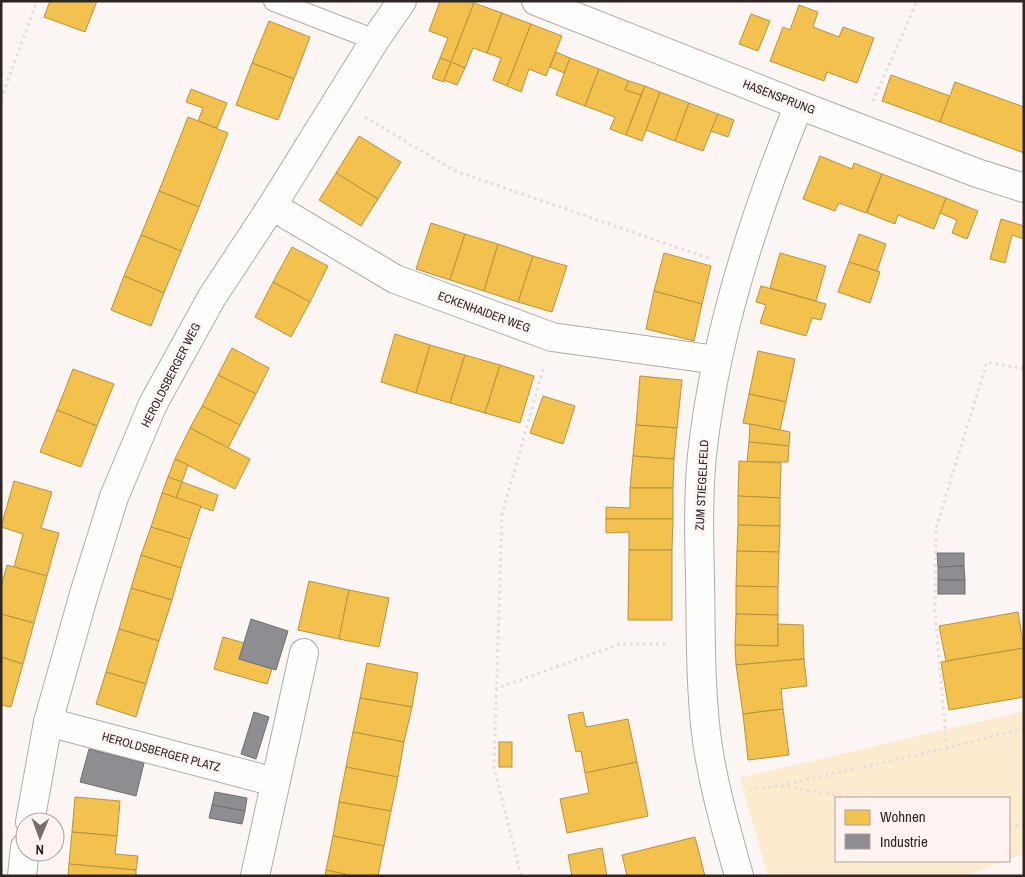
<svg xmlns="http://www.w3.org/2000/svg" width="1025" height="877" viewBox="0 0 1025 877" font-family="'Archivo Narrow',sans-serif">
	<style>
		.green { fill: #fdebd0 }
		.homes { fill: #f2c14e; stroke: #b79241 }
		.industry { fill: #8d8d92; stroke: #706e71 }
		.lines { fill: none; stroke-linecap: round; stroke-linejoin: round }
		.service-casing { stroke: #b0abaa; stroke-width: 22 }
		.minor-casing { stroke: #b0abaa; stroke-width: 30 }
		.path { stroke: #e1dede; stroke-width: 3; stroke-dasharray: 2.5 4; stroke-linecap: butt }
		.service { stroke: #fefefd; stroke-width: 20 }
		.minor { stroke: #fefefd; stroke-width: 28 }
		.labels { text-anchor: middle; stroke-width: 5; stroke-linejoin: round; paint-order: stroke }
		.street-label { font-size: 12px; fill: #2c2524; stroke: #fef3f1 }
	</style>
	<rect width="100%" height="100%" fill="#fbf5f4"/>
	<path class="green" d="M1024 711V854L1009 859V798H836V861H1005L964 876H768L740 778Z"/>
	<g class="homes">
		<path d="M50 1H97L85 32 44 17Z"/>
		<path d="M440 1H470L474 3 451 62 440 58 448 38 429 31Z"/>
		<path d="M474 3 502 13 487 53 473 48 465 68 451 62Z"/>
		<path d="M799 5 818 12 813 27 839 37 843 27 874 38 857 83 827 72 824 81 770 61 783 27 790 30Z"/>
		<path d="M502 13 531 24 507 86 493 80 501 58 487 53Z"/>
		<path d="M751 14 770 21 758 51 739 44Z"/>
		<path d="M269 21 310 37 294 79 252 63Z"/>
		<path d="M531 24 562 36 546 76 529 69 521 92 507 86Z"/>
		<path d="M556 52 570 58 564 73 550 67Z"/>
		<path d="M440 58 451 62 444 82 432 78Z"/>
		<path d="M570 58 599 69 585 106 556 95Z"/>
		<path d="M451 62 465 68 457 85 444 80Z"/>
		<path d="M252 63 294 79 278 120 236 105Z"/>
		<path d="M599 69 629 81 625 90 641 95 626 135 610 129 615 117 585 106Z"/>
		<path d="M891 75 950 96 940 122 882 101Z"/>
		<path d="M629 81 645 86 641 95 625 90Z"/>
		<path d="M955 82 1024 107V153L940 122Z"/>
		<path d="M645 86 660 92 642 141 626 135Z"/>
		<path d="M191 89 227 103 217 128 198 121 203 108 186 102Z"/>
		<path d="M660 92 689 103 675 141 646 130Z"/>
		<path d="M689 103 718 114 703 151 675 141Z"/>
		<path d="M718 114 734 120 728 137 711 131Z"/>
		<path d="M188 117 228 133 199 207 159 191Z"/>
		<path d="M359 136 401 162 378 199 336 173Z"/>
		<path d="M820 156 852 169 854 163 882 174 866 213 839 203 835 211 803 199Z"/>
		<path d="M336 173 378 199 361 226 319 200Z"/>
		<path d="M882 174 946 198 934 229 898 215 895 224 867 213Z"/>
		<path d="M159 191 199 207 181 251 141 235Z"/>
		<path d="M946 198 978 211 967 239 952 233 957 220 940 213Z"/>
		<path d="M1001 219 1024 226V239L1012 235 1005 263 990 259Z"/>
		<path d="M431 223 465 234 450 280 416 269Z"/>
		<path d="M465 234 498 244 484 291 450 280Z"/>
		<path d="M859 234 886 244 877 271 849 262Z"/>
		<path d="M141 235 181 251 164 293 124 276Z"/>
		<path d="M498 244 533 256 518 302 484 291Z"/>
		<path d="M292 247 328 266 310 302 273 282Z"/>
		<path d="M664 253 711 266 702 304 654 291Z"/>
		<path d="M780 253 826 266 816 301 770 288Z"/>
		<path d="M533 256 567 266 552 312 518 302Z"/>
		<path d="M849 262 880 272 870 303 838 292Z"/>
		<path d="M124 276 164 293 151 326 111 310Z"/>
		<path d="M273 282 310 302 291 337 255 317Z"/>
		<path d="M761 286 826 304 821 320 812 318 806 336 760 323 766 305 756 302Z"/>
		<path d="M654 291 702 304 694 341 646 329Z"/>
		<path d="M395 334 430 345 416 393 381 382Z"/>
		<path d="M430 345 465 355 450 403 416 393Z"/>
		<path d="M232 348 269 368 256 394 218 375Z"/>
		<path d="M758 351 795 359 786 402 749 394Z"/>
		<path d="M465 355 500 365 485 413 450 403Z"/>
		<path d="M500 365 534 376 520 423 485 413Z"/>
		<path d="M73 369 114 384 97 426 57 410Z"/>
		<path d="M218 375 256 394 240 425 202 406Z"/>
		<path d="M640 376 682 380 677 428 636 425Z"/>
		<path d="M749 394 786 402 780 430 743 423Z"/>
		<path d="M543 396 575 406 563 444 530 433Z"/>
		<path d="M202 406 240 425 228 448 190 428Z"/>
		<path d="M57 410 97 426 81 467 40 452Z"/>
		<path d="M750 424 790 432 789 446 749 442Z"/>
		<path d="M636 425 677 428 674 459 633 456Z"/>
		<path d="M190 428 250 459 235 489 175 459Z"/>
		<path d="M749 442 789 446 788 462H747Z"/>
		<path d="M633 456 674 459 673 488H630Z"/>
		<path d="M175 459 188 465 182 482 168 477Z"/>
		<path d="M739 461 781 463 780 498 738 496Z"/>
		<path d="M168 477 182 482 176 498 162 493Z"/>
		<path d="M14 481 52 492 41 528 59 533 47 576 14 567 23 534 1 527Z"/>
		<path d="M182 482 218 495 213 511 176 498Z"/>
		<path d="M630 488H673V519H606V507L630 508Z"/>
		<path d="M162 493 201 506 190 539 151 527Z"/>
		<path d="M738 496 780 498V526L738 525Z"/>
		<path d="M606 519H673L672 550H629V532L606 533Z"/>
		<path d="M738 525 780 526 779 552 737 551Z"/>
		<path d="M151 527 190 539 181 568 141 555Z"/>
		<path d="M629 550H672V620H628Z"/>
		<path d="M737 551 779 552 778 587 736 586Z"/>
		<path d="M141 555 181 568 172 600 131 588Z"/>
		<path d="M7 565 47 576 34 623 1 614V587Z"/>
		<path d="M309 581 349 590 339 639 298 630Z"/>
		<path d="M736 586 778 587V615L736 614Z"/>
		<path d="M131 588 172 600 159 641 119 629Z"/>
		<path d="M349 590 389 598 379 647 339 639Z"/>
		<path d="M1018 612 1024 648 946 661 939 626Z"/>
		<path d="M1 614 34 623 23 664 1 657Z"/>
		<path d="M736 614 778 615V646L735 645Z"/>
		<path d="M778 624 803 625 804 659 736 665 735 645 778 646Z"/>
		<path d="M119 629 159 641 146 684 106 672Z"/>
		<path d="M223 637 244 643 239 659 272 669 267 684 214 669Z"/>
		<path d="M1024 648V697L949 710 941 662Z"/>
		<path d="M1 657 23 664 11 707 1 705Z"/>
		<path d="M804 659 807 686 781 689 783 709 743 714 736 665Z"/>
		<path d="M367 663 418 673 412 707 360 698Z"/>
		<path d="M106 672 146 684 136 717 96 704Z"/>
		<path d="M360 698 412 707 404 742 353 732Z"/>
		<path d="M783 709 789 755 748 760 743 714Z"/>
		<path d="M583 712 586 727 628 719 637 762 585 773 581 751 576 752 568 715Z"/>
		<path d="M353 732 404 742 398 777 346 767Z"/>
		<rect x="499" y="742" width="13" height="25"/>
		<path d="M637 762 648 816 567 833 560 799 589 793 585 773Z"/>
		<path d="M346 767 398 777 391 811 339 802Z"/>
		<path d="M75 797 120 801 117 836 72 832Z"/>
		<path d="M339 802 391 811 384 846 333 836Z"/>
		<path d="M72 832 117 836 115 854 138 856 136 870 69 864Z"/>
		<path d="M333 836 384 846 378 876H353L326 870Z"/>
		<path d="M695 837 705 876H627L622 855Z"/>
		<path d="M602 848 607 876H572L568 855Z"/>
		<path d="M69 864 136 870V876H68Z"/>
		<path d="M326 870 353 876H325Z"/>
	</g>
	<g class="industry">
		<path d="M937 553H964V566L938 567Z"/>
		<path d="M964 566 965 580H938V567Z"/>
		<rect x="938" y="580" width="27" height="14"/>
		<path d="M251 619 288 631 276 670 239 659Z"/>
		<path d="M254 712 269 717 256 759 241 754Z"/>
		<path d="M89 749 144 763 136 796 80 782Z"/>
		<path d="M215 792 247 798 245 811 212 805Z"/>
		<path d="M212 805 245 811 242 824 209 818Z"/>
	</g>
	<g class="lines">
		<g class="service-casing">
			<path id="service" d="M274 1 375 40"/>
		</g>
		<g class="minor-casing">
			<g id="minor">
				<path d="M536 1 799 105 977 173 1024 188"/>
				<path d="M272 206 395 279 552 337 717 360"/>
				<path d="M48 722 275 782"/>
				<path d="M30 822 48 722 84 594 114 497 153 404 212 297 272 206 375 40 402 1"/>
				<path d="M22 876 25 847"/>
				<path d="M255 876 304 653"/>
				<path d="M739 876C726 829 712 782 706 733 700 682 701 630 700 578 699 538 698 496 702 455 715 335 753 217 799 105"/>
			</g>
		</g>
		<g class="path">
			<path d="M1 99 37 1"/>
			<path d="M873 101 917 1"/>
			<path d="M365 117 455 171 711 259"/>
			<path d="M495 689 620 644H669"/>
			<path d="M947 748 935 614 936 528 987 362 1024 369"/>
			<path d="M781 786 853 798"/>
			<path d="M749 790 778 786 947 748 1024 728"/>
			<path d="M1009 824 1024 827"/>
			<path d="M521 876 494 767 502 515 544 366"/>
		</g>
		<use href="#service" class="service"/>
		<use href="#minor" class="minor"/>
	</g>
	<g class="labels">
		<g class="street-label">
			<text transform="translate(779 97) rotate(21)" y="4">HASENSPRUNG</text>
			<text transform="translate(484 312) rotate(20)" y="4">ECKENHAIDER WEG</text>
			<text transform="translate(171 375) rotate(-63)" y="4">HEROLDSBERGER WEG</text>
			<text transform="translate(702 485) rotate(-87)" y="4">ZUM STIEGELFELD</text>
			<text transform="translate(161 752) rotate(15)" y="4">HEROLDSBERGER PLATZ</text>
		</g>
	</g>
	<rect width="1025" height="877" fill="none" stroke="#2c2524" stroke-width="5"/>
	<rect x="835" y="797" width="175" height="65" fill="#fef3f1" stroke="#aaa19f"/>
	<rect x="845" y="810" width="25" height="15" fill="#f2c14e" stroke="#aaa19f"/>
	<text x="880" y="822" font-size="15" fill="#2c2524">Wohnen</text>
	<rect x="845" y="834" width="25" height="15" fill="#8d8d92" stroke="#aaa19f"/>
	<text x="880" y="847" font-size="15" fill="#2c2524">Industrie</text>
	<g transform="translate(40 837) rotate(181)"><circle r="24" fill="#fef3f1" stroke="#aaa19f"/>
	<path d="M0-4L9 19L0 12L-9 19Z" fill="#746e6d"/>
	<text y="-8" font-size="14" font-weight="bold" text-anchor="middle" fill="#2c2524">N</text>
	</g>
</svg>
